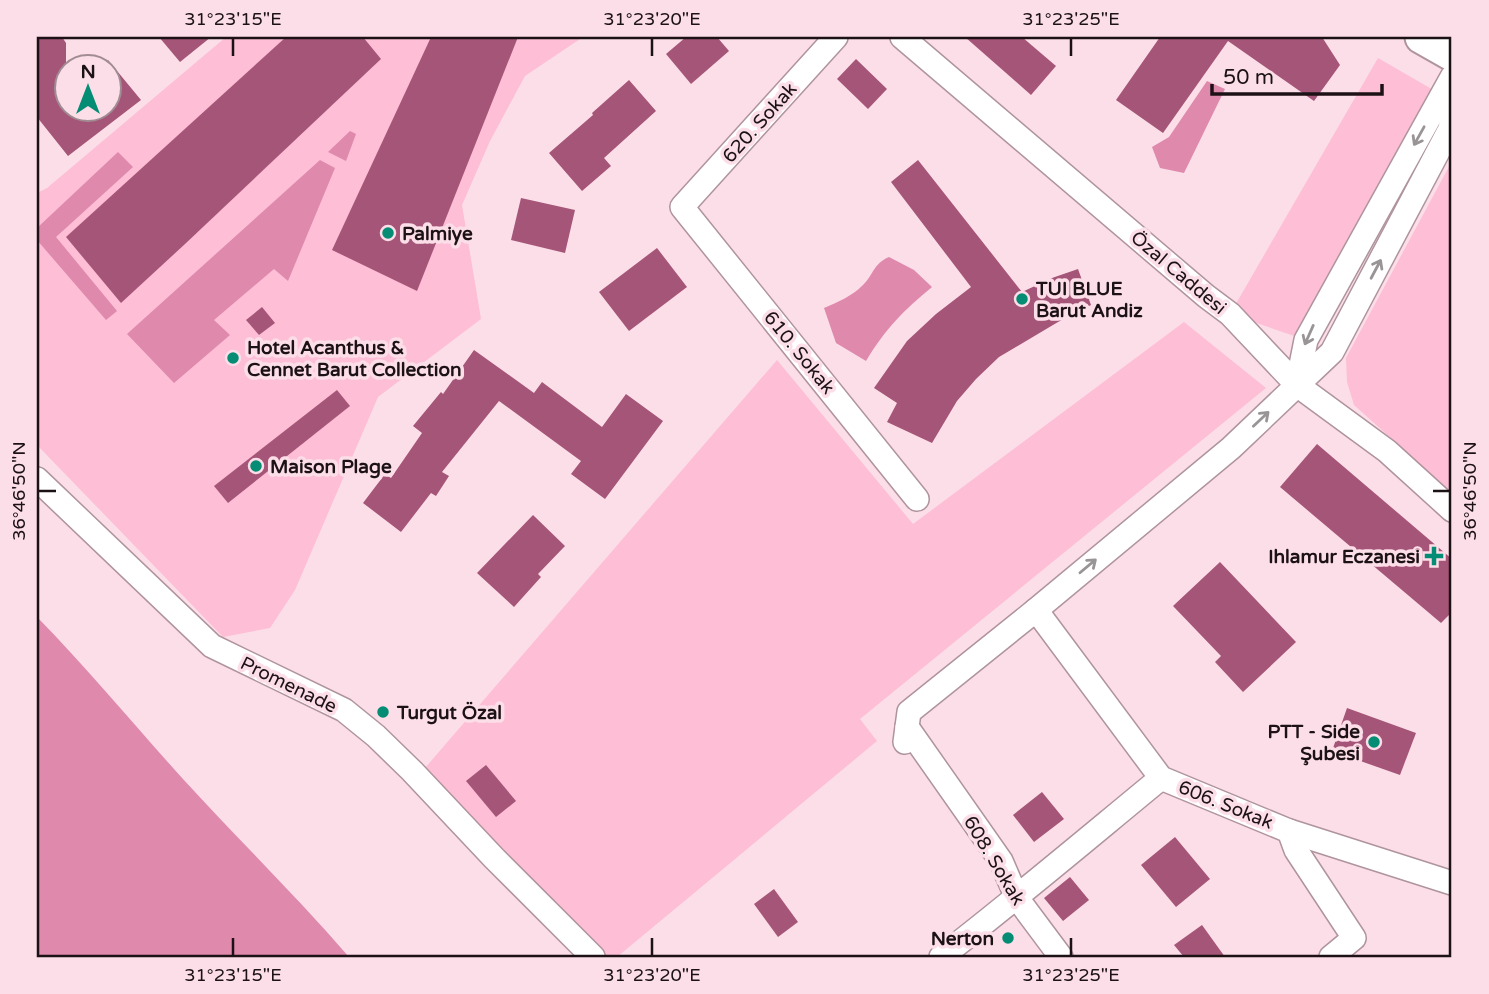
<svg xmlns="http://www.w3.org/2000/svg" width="1489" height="994" viewBox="0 0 1489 994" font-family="'Varela Round',sans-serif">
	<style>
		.green { fill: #fdbed6 }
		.water { fill: #df89ac }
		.building { fill: #a55577 }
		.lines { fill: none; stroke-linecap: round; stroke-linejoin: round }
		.street-casing { stroke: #af949e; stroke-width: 26 }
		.secondary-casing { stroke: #af949e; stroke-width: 37 }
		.street { stroke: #fff; stroke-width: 23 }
		.secondary { stroke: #fff; stroke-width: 33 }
		.oneway { stroke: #999496 }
		.ticks { fill: none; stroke: #1c1216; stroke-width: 2.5 }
		.poi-dot { fill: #048d74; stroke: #fcdee8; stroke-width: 2.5 }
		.labels { text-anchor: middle; stroke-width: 7; stroke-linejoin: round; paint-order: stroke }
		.street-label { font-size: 19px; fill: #1c1216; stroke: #fcdee8 }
		.poi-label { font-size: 19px; font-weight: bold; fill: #1c1216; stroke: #fcdee8; text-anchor: start }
		.neatline { fill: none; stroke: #1c1216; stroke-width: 2.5 }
		.ticks-label { font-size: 18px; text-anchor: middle; fill: #1c1216 }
	</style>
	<rect width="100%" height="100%" fill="#fcdee8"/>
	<g class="green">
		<path d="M226 37H583L525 76 490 141 462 205 481 319 378 397 295 590 270 628 223 637 37 445V193L47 188Z"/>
		<path d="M1378 58 1442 95 1306 340 1230 314Z"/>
		<path d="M1452 161V493L1354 405 1347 382 1346 358Z"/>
		<path d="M1184 322 1266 388 860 719 877 741 617 957H607L425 768 777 360 913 524Z"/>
	</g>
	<g class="water">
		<path d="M1207 81 1225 89 1184 173 1160 168 1152 147 1169 137Z"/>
		<path d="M350 131 356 134 346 161 328 152Z"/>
		<path d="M118 152 133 167 56 237 117 311 106 320 37 240V228Z"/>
		<path d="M320 160 335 168 288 281 274 269 214 320 230 335 174 383 127 334Z"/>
		<path d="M889 257 914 270 932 287C903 311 886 328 866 361L836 343 824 308C838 302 852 296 863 285 874 274 873 264 889 257Z"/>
		<path d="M37 617C88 669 134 725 183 779 238 839 296 896 349 957H37Z"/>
	</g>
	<g class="building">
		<path d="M37 37H62L66 43V108H108V60L141 100 68 156 37 117Z"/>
		<path d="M159 37H211L180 62Z"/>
		<path d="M286 37H363L381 59 185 244 121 303 66 237Z"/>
		<path d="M431 37H518L417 291 332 250Z"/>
		<path d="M686 37H717L729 51 691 84 666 54Z"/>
		<path d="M965 37H1022L1056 66 1031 95Z"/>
		<path d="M1160 37H1322L1340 65 1314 101 1228 41 1163 133 1116 100Z"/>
		<path d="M856 59 887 89 868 109 837 79Z"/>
		<path d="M629 80 656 111 604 158 611 166 582 191 549 153 593 115 592 113Z"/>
		<path d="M918 160 1022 292 1052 278 1078 269 1091 305 1058 322 999 357 976 379 957 401 932 443 887 422 897 403 874 388 907 341 936 314 971 287 891 182Z"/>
		<path d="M521 198 575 210 565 253 511 240Z"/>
		<path d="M657 248 687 287 629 331 599 292Z"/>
		<path d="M262 307 275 323 259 335 246 320Z"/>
		<path d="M474 350 534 393 542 382 602 427 626 394 663 421 605 499 571 474 581 461 499 401 442 472 449 476 436 496 431 493 401 532 363 503 385 474 391 478 422 433 413 426 441 392 443 394Z"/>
		<path d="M337 390 350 406 228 503 214 486Z"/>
		<path d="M1317 444 1452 559V612L1441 623 1280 487Z"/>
		<path d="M533 515 565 546 538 574 541 577 514 607 477 573Z"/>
		<path d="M1220 562 1296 642 1243 692 1215 662 1221 656 1173 606Z"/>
		<path d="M1347 708 1416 733 1400 775 1332 751Z"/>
		<path d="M486 765 516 801 496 817 466 781Z"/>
		<path d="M1042 792 1064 819 1034 842 1013 815Z"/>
		<path d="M1175 837 1210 879 1176 907 1141 865Z"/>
		<path d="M1070 877 1089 900 1063 921 1044 898Z"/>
		<path d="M774 889 798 922 778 937 754 904Z"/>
		<path d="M1202 925 1225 957H1184L1174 945Z"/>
	</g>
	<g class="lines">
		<g class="street-casing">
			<g id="street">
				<path d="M836 37 682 207 917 499"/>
				<path d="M902 37 1206 296 1230 314 1297 385 1387 451 1452 510"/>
				<path d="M1297 385 1306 340 1452 77"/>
				<path d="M37 479 212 646 344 710 376 736 412 771 494 858 593 957"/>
				<path d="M1036 610 1161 778 1289 831 1296 850 1354 938 1331 957"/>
				<path d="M907 727 1001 861 1017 898 1061 957"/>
				<path d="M905 742 909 712 1036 610 1231 448 1332 352 1450 129 1452 117"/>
				<path d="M1289 831 1452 883"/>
				<path d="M941 957C1016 899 1088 838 1161 778"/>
			</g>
		</g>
		<g class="secondary-casing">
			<path id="secondary" d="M1422 37 1452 54"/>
		</g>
		<use href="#street" class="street"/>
		<use href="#secondary" class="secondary"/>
	</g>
	<defs><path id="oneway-shaft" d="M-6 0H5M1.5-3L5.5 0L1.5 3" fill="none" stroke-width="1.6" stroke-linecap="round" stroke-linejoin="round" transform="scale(1.75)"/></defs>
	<g class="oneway">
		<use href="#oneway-shaft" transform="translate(1419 136) rotate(119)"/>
		<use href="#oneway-shaft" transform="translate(1376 269) rotate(-62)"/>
		<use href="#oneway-shaft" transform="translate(1309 335) rotate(114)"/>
		<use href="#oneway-shaft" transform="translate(1261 419) rotate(-43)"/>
		<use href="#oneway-shaft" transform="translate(1088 566) rotate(-40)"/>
	</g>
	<path class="ticks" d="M233 38V56M652 38V56M1071 38V56M38 491H56M1433 491H1450M233 938V956M652 938V956M1071 938V956"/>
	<g class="poi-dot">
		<circle cx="388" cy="233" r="7"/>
		<circle cx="1022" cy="299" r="7"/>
		<circle cx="233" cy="358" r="7"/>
		<circle cx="256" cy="466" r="7"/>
		<path d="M1430.5 545.5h7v7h7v7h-7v7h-7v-7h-7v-7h7z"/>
		<circle cx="383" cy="712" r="7"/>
		<circle cx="1374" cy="742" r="7"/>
		<circle cx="1008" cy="938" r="7"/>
	</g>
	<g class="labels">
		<g class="street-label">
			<text transform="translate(759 122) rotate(-48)" y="7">620. Sokak</text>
			<text transform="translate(1179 272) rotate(40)" y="7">Özal Caddesi</text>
			<text transform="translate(800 352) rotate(51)" y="7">610. Sokak</text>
			<text transform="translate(289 684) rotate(26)" y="7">Promenade</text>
			<text transform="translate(1226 804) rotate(22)" y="7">606. Sokak</text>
			<text transform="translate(995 860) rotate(59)" y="7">608. Sokak</text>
		</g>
		<g class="poi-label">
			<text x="402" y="240">Palmiye</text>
			<text x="1036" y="295">TUI BLUE<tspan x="1036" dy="22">Barut Andiz</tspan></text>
			<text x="247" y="354">Hotel Acanthus &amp;<tspan x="247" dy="22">Cennet Barut Collection</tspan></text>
			<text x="270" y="473">Maison Plage</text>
			<text x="1420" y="563" text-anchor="end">Ihlamur Eczanesi</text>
			<text x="397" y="719">Turgut Özal</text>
			<text x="1360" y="738" text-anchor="end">PTT - Side<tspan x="1360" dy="22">Şubesi</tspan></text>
			<text x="994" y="945" text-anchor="end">Nerton</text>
		</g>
	</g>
	<rect width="1489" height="994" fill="none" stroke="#fcdee8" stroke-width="77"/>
	<g transform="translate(88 88)"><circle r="33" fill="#fcdee8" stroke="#a28c94" stroke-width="2"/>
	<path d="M0-5L12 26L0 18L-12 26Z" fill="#048d74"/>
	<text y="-10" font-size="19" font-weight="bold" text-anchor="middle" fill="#1c1216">N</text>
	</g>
	<path d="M1212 84v10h170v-10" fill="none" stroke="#1c1216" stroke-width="3.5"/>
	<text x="1223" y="84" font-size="21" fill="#1c1216" stroke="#fcdee8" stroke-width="5" paint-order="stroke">50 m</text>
	<rect x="38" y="38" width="1412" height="918" class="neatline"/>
	<g class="ticks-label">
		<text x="233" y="25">31°23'15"E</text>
		<text x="652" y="25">31°23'20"E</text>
		<text x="1071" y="25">31°23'25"E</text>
		<text transform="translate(19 491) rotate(-90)" y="6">36°46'50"N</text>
		<text transform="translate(1470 491) rotate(-90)" y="6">36°46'50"N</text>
		<text x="233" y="981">31°23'15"E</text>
		<text x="652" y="981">31°23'20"E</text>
		<text x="1071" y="981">31°23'25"E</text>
	</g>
</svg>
